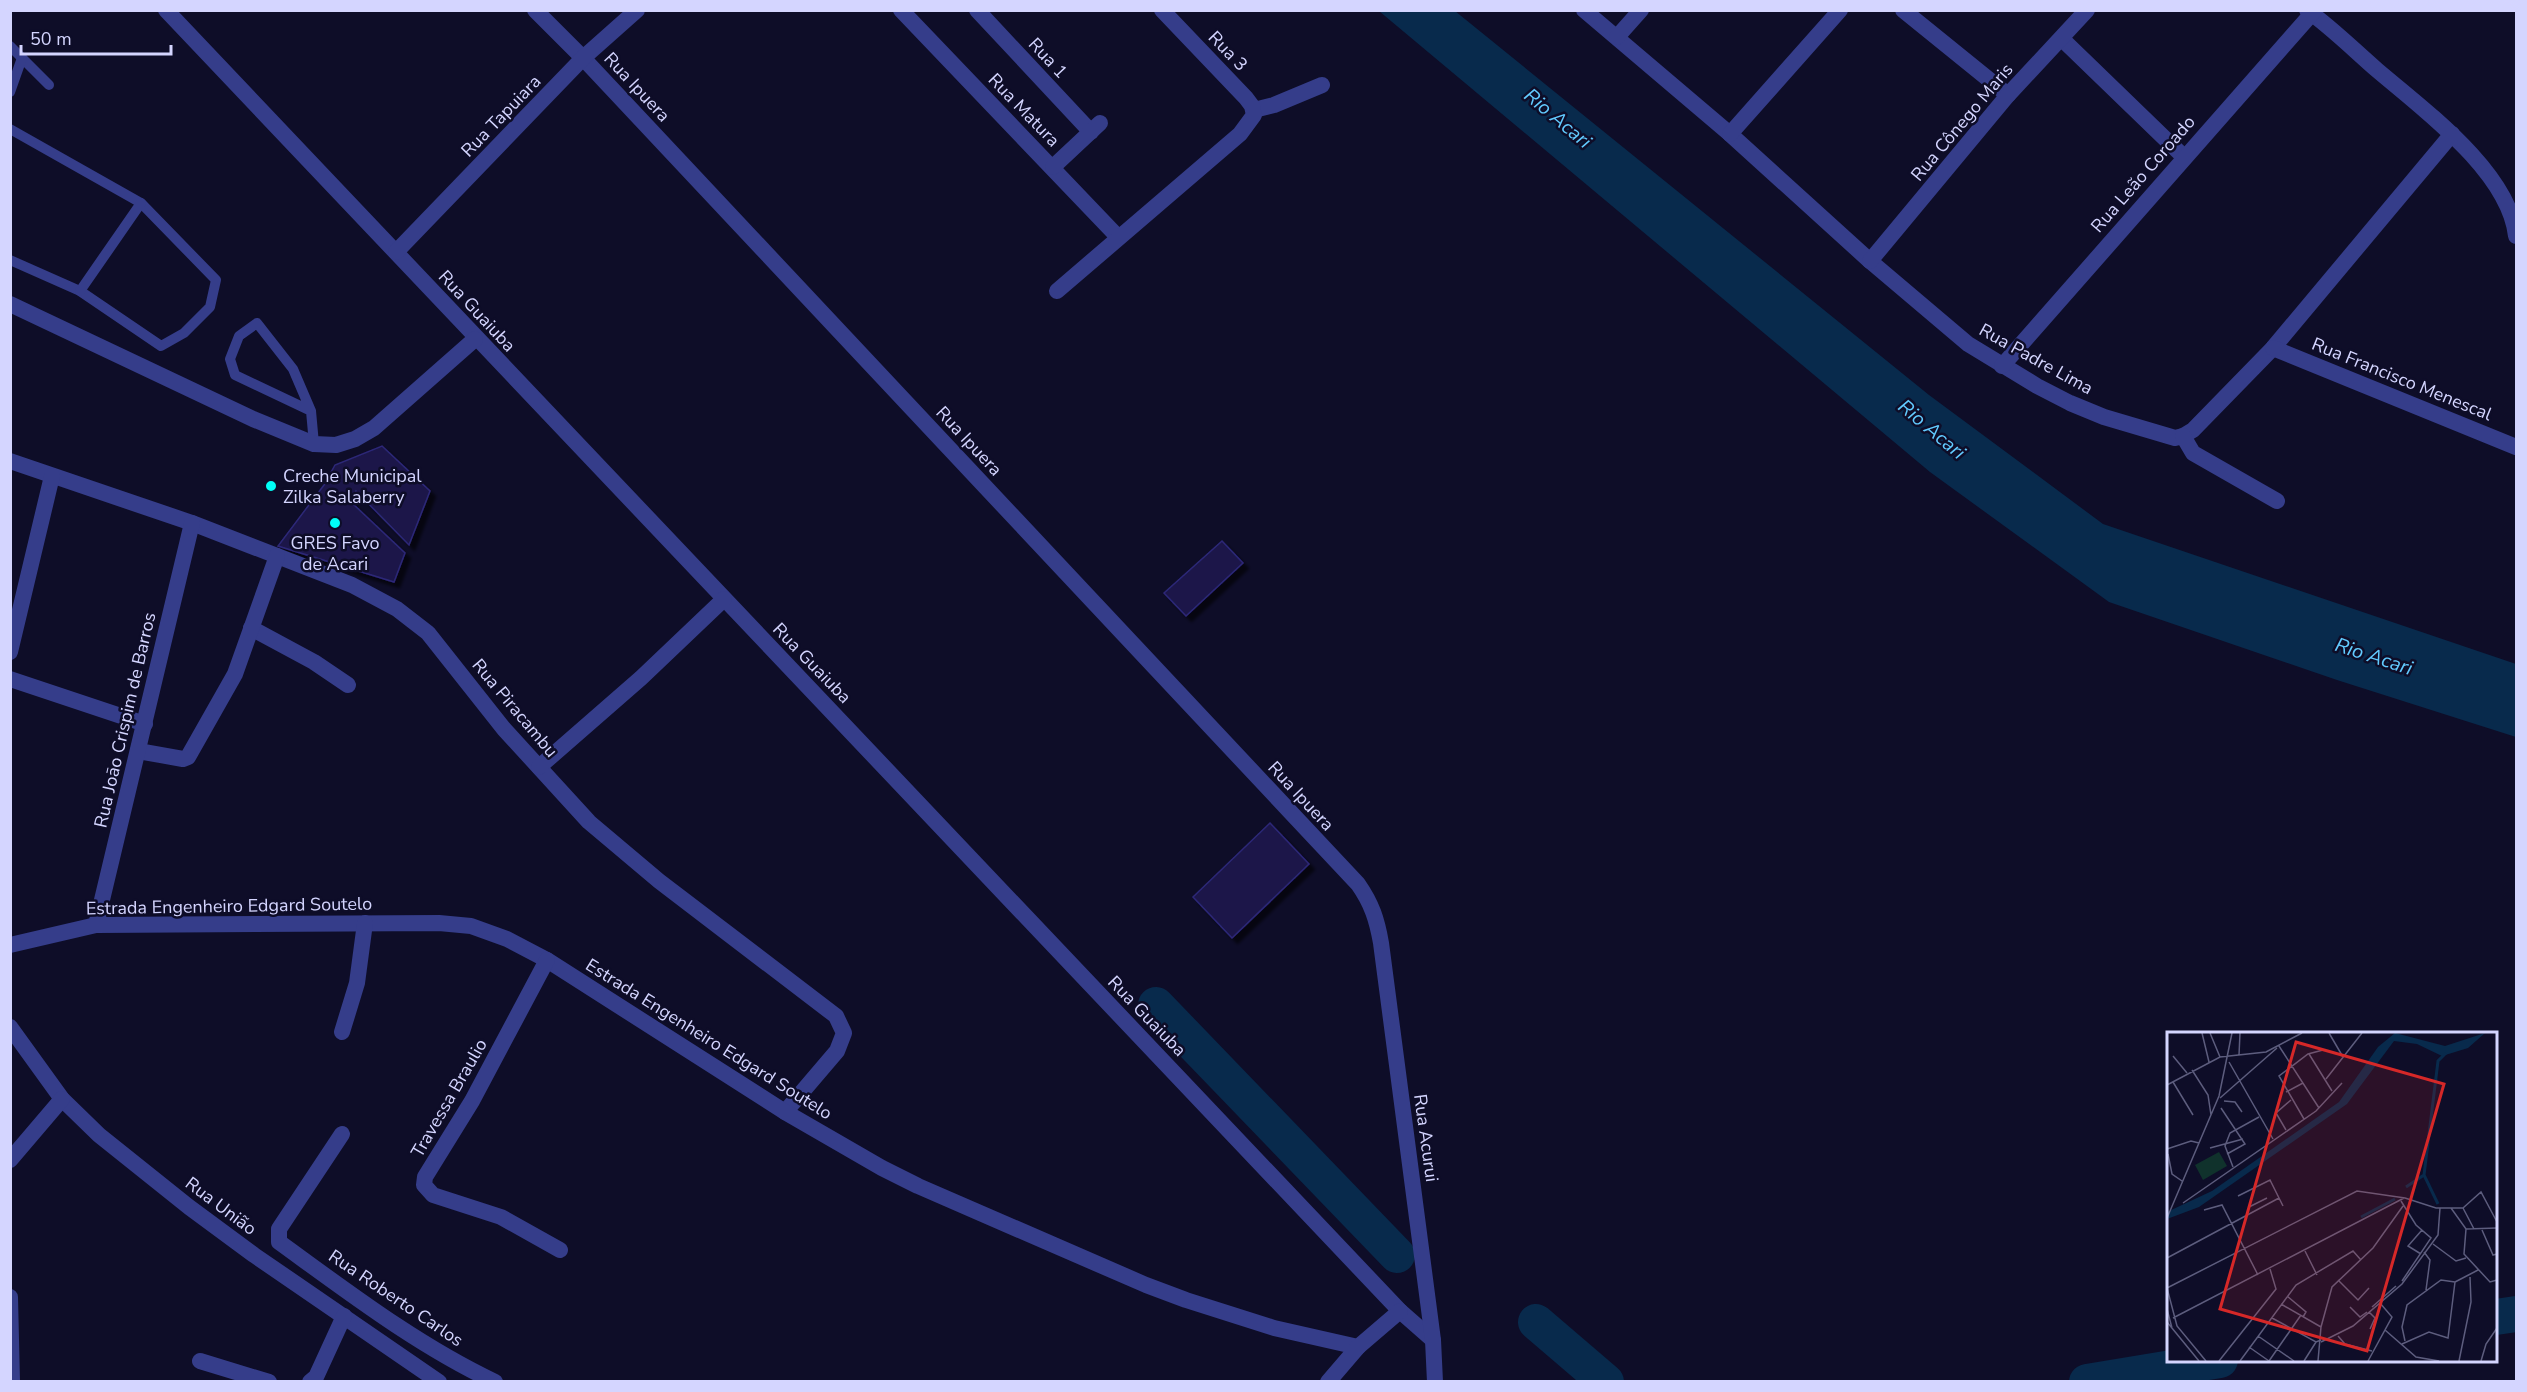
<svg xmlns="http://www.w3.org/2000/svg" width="2527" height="1392" viewBox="0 0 2527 1392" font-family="'Nunito Sans',sans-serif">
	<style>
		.water { fill: #082a4c }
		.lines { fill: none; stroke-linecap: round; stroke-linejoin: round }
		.river { stroke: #082a4c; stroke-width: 36 }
		.building { fill: #1b184a; stroke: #2d2878; stroke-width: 1.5; filter: url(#shadow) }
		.service { stroke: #353d8a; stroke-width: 10 }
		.minor { stroke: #353d8a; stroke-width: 16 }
		.poi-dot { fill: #00fff7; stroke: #0e0d28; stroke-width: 2 }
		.labels { text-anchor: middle; stroke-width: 5; stroke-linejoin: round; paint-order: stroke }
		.street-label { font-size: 18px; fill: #d4d5ff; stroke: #0e0d28 }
		.poi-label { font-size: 18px; fill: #d4d5ff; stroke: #0e0d28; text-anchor: start }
		.water-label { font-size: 20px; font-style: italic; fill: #62cbff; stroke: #0e0d28 }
		.inset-river { fill: none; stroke: #082a4c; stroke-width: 3 }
		.inset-road { fill: none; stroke: #5d5d7e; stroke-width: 1.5 }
		.view { fill: #d62828; fill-opacity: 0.15; stroke: #d62828; stroke-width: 3 }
		.inset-edge { fill: none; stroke: #d4d5ff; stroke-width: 3 }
	</style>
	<defs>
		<filter id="shadow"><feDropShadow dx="5.5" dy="5.5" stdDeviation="1.5" flood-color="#0009"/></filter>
	</defs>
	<rect width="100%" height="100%" fill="#0e0d28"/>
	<path class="water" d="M1379 11H1455L1929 395 2103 524 2516 664V737L2337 680 2109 602 1930 472Z"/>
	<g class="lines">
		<g class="river">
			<path d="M1156 1005 1397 1255"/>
			<path d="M2496 1317 2516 1314"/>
			<path d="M1536 1322 1606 1382"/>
			<path d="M2087 1382 2220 1360"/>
		</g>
	</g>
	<g class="building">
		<path d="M382 446 430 491 409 545 356 491 351 502 405 553 394 582 278 546 324 485 335 465Z"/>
		<path d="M1222 541 1243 563 1186 616 1164 593Z"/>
		<path d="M1270 823 1309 864 1232 938 1193 897Z"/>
	</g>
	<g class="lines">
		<g class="service">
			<path d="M10 46 49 85"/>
			<path d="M10 92 22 58"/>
			<path d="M10 129 141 203 216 280 210 307 184 333 161 346 80 291 10 260"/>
			<path d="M80 291 141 203"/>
			<path d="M311 411 235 375 230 359 239 336 257 323 293 369 311 411 314 444"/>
		</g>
		<g class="minor">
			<path d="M166 10 1400 1311 1433 1340"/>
			<path d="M535 10 583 58 1358 884C1372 904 1377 920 1381 943L1433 1340 1435 1382"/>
			<path d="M901 10 1118 237"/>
			<path d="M977 10 1091 132"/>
			<path d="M1584 10 1730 134 1870 261 1968 344 2037 386 2070 403 2104 417 2175 438 2183 436 2193 430 2273 348 2452 134"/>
			<path d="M1903 10 2008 95"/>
			<path d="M2307 10C2332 28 2354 50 2377 70 2424 110 2509 172 2516 236"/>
			<path d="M1617 37 1641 10"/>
			<path d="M2062 39 2184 157"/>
			<path d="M1254 110 1274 105 1322 85"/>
			<path d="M1730 134 1840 10"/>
			<path d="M1053 167 1100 123"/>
			<path d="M396 252 583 58 637 10"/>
			<path d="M1870 261 2008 95 2087 10"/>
			<path d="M1057 291 1240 134 1254 115 1252 106 1246 98 1162 10"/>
			<path d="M10 304 253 419 314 444 336 445 355 439 374 428 475 339"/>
			<path d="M2273 348 2516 447"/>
			<path d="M2002 366 2315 10"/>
			<path d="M2183 436 2193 453 2277 501"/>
			<path d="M10 461 192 523 352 585 397 609 428 633 504 729 589 822 659 881 836 1016 844 1033 837 1051 785 1112"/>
			<path d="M251 628 314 662 348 685"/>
			<path d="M10 652 52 476"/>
			<path d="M10 679 145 724"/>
			<path d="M138 751 183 759 188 757 235 674 277 556"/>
			<path d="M539 767 641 678 724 599"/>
			<path d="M96 925 192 523"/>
			<path d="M10 945 96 925 439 923 471 926 507 939 547 960 785 1112 882 1168 918 1186 1146 1285 1186 1300 1274 1328 1358 1347"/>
			<path d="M547 960 472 1101 425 1177 424 1185 433 1195 501 1217 560 1250"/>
			<path d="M10 1027 62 1099 99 1135 189 1207 254 1255 439 1382"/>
			<path d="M342 1032 357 983 365 923"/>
			<path d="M342 1134 279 1229V1242C348 1292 417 1345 495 1382"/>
			<path d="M10 1160 62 1099"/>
			<path d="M10 1297 12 1382"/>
			<path d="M200 1361 269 1382"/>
			<path d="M310 1382 316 1377 344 1316"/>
			<path d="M1328 1382 1358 1347 1400 1311"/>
		</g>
	</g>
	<g class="poi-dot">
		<circle cx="271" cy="486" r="6"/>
		<circle cx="335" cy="523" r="6"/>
	</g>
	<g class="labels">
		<g class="street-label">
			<text transform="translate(1228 51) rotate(46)" y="6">Rua 3</text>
			<text transform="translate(1048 58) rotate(47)" y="6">Rua 1</text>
			<text transform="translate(637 87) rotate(47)" y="6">Rua Ipuera</text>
			<text transform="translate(1024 110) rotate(46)" y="6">Rua Matura</text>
			<text transform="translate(501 116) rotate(-46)" y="6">Rua Tapuiara</text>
			<text transform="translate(1962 122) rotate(-50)" y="6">Rua Cônego Maris</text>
			<text transform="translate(2143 174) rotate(-49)" y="6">Rua Leão Coroado</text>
			<text transform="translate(477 311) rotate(47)" y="6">Rua Guaiuba</text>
			<text transform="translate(2036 359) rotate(29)" y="6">Rua Padre Lima</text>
			<text transform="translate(2402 379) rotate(22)" y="6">Rua Francisco Menescal</text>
			<text transform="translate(969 441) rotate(47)" y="6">Rua Ipuera</text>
			<text transform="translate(812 663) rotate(46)" y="6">Rua Guaiuba</text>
			<text transform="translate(515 708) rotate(50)" y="6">Rua Piracambu</text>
			<text transform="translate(125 720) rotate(-77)" y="6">Rua Joāo Crispim de Barros</text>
			<text transform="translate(1301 796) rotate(47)" y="6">Rua Ipuera</text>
			<text transform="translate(229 906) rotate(-1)" y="6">Estrada Engenheiro Edgard Soutelo</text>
			<text transform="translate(1147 1016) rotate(46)" y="6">Rua Guaiuba</text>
			<text transform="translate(709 1039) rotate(32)" y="6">Estrada Engenheiro Edgard Soutelo</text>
			<text transform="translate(449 1098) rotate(-60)" y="6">Travessa Braulio</text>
			<text transform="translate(1426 1138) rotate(82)" y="6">Rua Acurui</text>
			<text transform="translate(221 1206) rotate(37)" y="6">Rua União</text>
			<text transform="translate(396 1298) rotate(34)" y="6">Rua Roberto Carlos</text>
		</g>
		<g class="poi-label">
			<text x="283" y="482">Creche Municipal<tspan x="283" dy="21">Zilka Salaberry</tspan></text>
			<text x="335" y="549" text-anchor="middle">GRES Favo<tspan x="335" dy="21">de Acari</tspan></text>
		</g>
		<g class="water-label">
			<text transform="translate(1558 118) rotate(40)" y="7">Rio Acari</text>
			<text transform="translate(1932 429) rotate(40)" y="7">Rio Acari</text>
			<text transform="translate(2374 656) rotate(18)" y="7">Rio Acari</text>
		</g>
	</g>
	<g transform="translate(2167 1032)">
		<rect width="330" height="330" fill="#0e0d28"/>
		<path d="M52 120 60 134 36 148 28 133Z" fill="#10322c"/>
		<path d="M228 1 278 14 318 1 301 16 275 24 250 12 227 9 180 72 32 175 0 187V180L45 159 172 70 211 15Z" fill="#082a4c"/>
		<path class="inset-river" d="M239 155 257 143M271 172 257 143 271 29 279 21M194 185 228 167"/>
		<path class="inset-road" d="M35 1 42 30M43 1 53 25M162 1 176 25M112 14 152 76M142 22 165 59M72 23 73 1M6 24 20 41M62 30 106 107M25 38 41 63 44 83M159 47 195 1M6 50 26 83M0 53 53 25 99 20 135 1M119 60 136 51M53 66 110 16M57 69 68 70 75 80M54 76 78 112 60 122M137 87 112 44 141 22 156 18M119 98 109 81 124 68M43 116 76 107M0 117 24 109 32 111M1 122 5 142 15 149M66 135 58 114 63 101 92 85M71 164 103 148 116 174M234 169 249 193 264 206 235 249M16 171 149 79 175 51M82 175 100 166M284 176 299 197 330 196M296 176 314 160 330 190M296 176 307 197M37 178 55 173 91 243M0 186 52 64 65 1M299 197 297 222 323 250 330 248M315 198 326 223 330 222M266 212 289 229 299 226M138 219 150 243M257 220 263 228 259 258M254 222 241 214 255 198M0 226 112 166M171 248 191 268 202 256M288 250 311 238M120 264 139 280 136 285M114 272 154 295M183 275 193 285 200 280M205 275 229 254M0 277 5 296M202 280 208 286 203 297M6 286 237 166M105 286 149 310 154 308M0 290 32 329M218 298 249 325 272 329M91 304 127 329M171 304 178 312 205 319M238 309 235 295 240 273 274 248 288 250M154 310 186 294 235 252 271 203 273 176M235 312 262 300 281 306 288 250M82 315 102 329M39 329 10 294 0 256 190 159 238 166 269 176H296M52 329 109 257 103 237M73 329 129 253 186 219 194 228M102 329 134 283M137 329 149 310M151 329 154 295 165 255 206 216 236 174M201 329 225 285 213 271M292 329 304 270 303 245M314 329 319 312 330 296"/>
		<path class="view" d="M129 10 277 52 200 319 53 277Z"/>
		<rect width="330" height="330" class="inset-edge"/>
	</g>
	<rect width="2527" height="1392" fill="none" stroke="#d4d5ff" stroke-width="24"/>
	<path d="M21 45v9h150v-9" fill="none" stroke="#d4d5ff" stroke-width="3"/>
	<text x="30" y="45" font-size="18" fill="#d4d5ff" stroke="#0e0d28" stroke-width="4.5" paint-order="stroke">50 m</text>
</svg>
